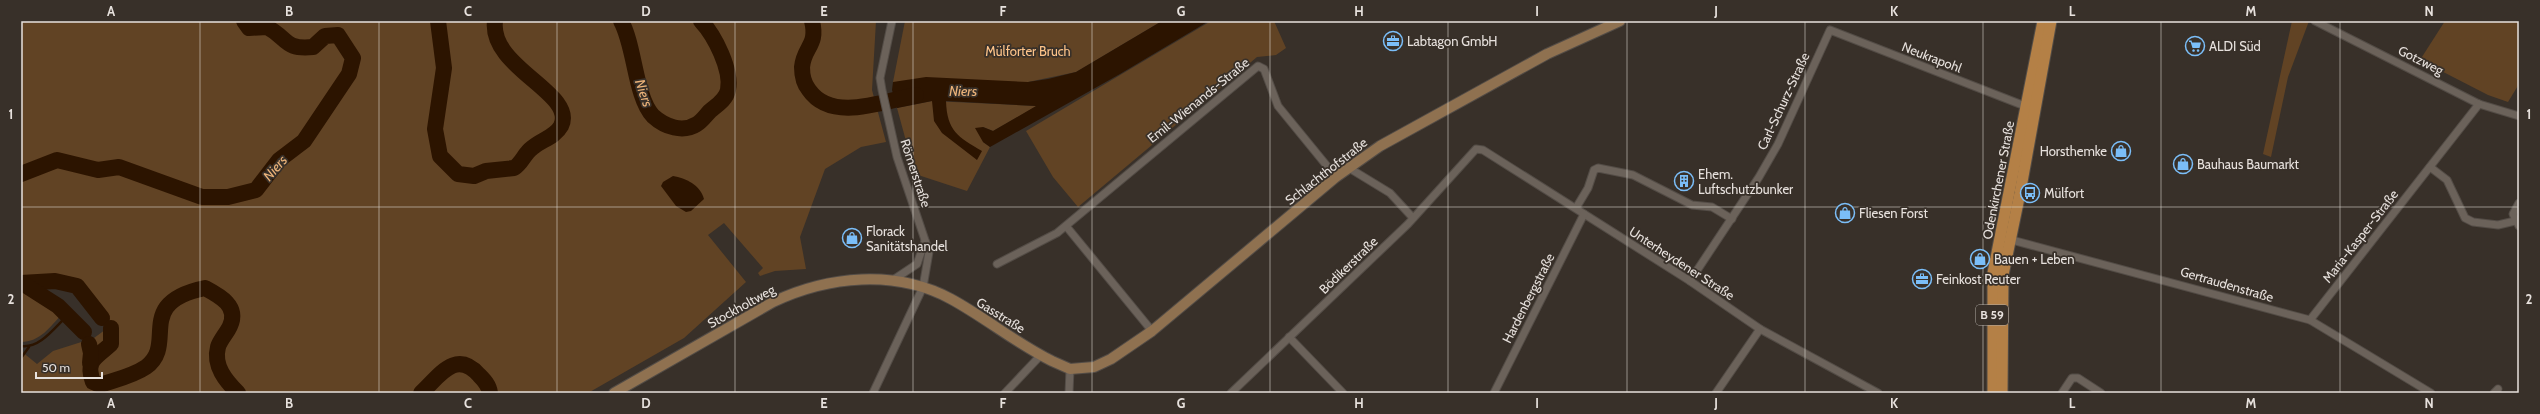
<svg xmlns="http://www.w3.org/2000/svg" width="2540" height="414" viewBox="0 0 2540 414" font-family="Cabin,sans-serif">
	<style>
		.green { fill: #614324 }
		.water { fill: #2c1400 }
		.lines { fill: none; stroke-linecap: round; stroke-linejoin: round }
		.stream { stroke: #2c1400; stroke-width: 2.5 }
		.river { stroke: #2c1400; stroke-width: 16 }
		.street-casing { stroke: #534c46; stroke-width: 9 }
		.secondary-casing { stroke: #534c46; stroke-width: 12 }
		.primary-casing { stroke: #534c46; stroke-width: 13 }
		.street { stroke: #6b625a; stroke-width: 7 }
		.secondary { stroke: #8f7150; stroke-width: 10 }
		.primary { stroke: #b48046; stroke-width: 11 }
		.grid { fill: none; stroke: #e7e1dd; stroke-width: 1; stroke-opacity: 0.55 }
		.labels { text-anchor: middle; stroke-width: 3.5; stroke-linejoin: round; paint-order: stroke }
		.shield { fill: #383029; stroke: #b2aca7; stroke-width: 1 }
		.shield-label { font-size: 12px; font-weight: bold; fill: #e7e1dd }
		.poi-label { font-size: 13px; fill: #e7e1dd; stroke: #383029; text-anchor: start }
		.park-label { font-size: 13px; fill: #fec48a; stroke: #383029 }
		.street-label { font-size: 13px; fill: #e7e1dd; stroke: #383029 }
		.water-label { font-size: 14px; font-style: italic; fill: #ecb379; stroke: #383029 }
		.neatline { fill: none; stroke: #e7e1dd; stroke-width: 1.5 }
		.grid-label { font-size: 13px; text-anchor: middle; font-weight: bold; fill: #e7e1dd }
	</style>
	<rect width="100%" height="100%" fill="#383029"/>
	<g class="green">
		<path d="M21 21H876L872 90 886 142 861 147 825 169 800 237 806 269 775 271 760 276 758 273 763 268 724 223 708 235 746 282 684 338 588 393H21V351L37 364 53 351 94 338 113 324C87 293 75 261 27 280L21 275Z"/>
		<path d="M905 21H1162L1076 72 1028 82H893Z"/>
		<path d="M1211 21H1274L1286 48 1276 55 1257 57 1078 207 1053 177 1026 131Z"/>
		<path d="M2292 21H2309L2288 77 2271 157 2263 154Z"/>
		<path d="M2445 21H2519V84L2508 102 2488 95 2420 60Z"/>
		<path d="M932 101 1037 106 993 131 983 127V142L990 147 967 191 915 174 897 108Z"/>
		<path d="M21 289 62 314C50 327 40 342 21 342Z"/>
	</g>
	<g class="water">
		<path d="M1162 21H1209L1120 74 990 147 983 142 975 128 983 127 993 131 1036 106 946 101C947 131 958 137 982 151L977 160 942 133 934 121 932 101 897 108 892 90 893 82 926 77 1028 82 1048 79 1076 72Z"/>
		<path d="M673 176C686 178 700 185 704 199L691 211 686 212 676 206 661 186 663 182Z"/>
	</g>
	<g class="lines">
		<g class="stream">
			<path d="M21 346C40 349 55 327 68 315"/>
			<path d="M21 358 29 347"/>
		</g>
		<g class="river">
			<path d="M438 21 444 68 435 129 440 156 458 174 474 176 486 171 514 168C522 163 524 154 532 148 541 140 555 137 561 126 577 93 489 68 495 21"/>
			<path d="M621 21C635 46 635 97 653 116 665 127 683 133 697 124 702 121 706 115 710 111 717 105 726 100 728 90 732 70 715 36 701 21"/>
			<path d="M812 21C818 46 804 46 802 67 802 76 804 84 809 90 832 123 884 101 916 95"/>
			<path d="M21 174 57 160 98 170 119 167 202 197H228L256 190 279 160 304 141 349 74 353 58 338 35 325 36 313 47C284 50 288 38 267 27L249 28 244 21"/>
			<path d="M21 283 55 281 77 286 102 318"/>
			<path d="M22 283 58 306 84 332"/>
			<path d="M111 328V344C96 358 85 360 93 382L100 385C115 380 133 376 146 367 178 344 133 303 205 288 220 296 239 306 230 326 227 333 220 340 218 347 213 366 226 381 238 393"/>
			<path d="M89 344 91 353 90 363"/>
			<path d="M421 393C438 378 455 348 479 375 484 380 489 385 490 393"/>
		</g>
		<g class="street-casing">
			<g id="street">
				<path d="M2315 21 2479 104 2519 116"/>
				<path d="M2430 167 2447 180 2465 218 2473 222 2498 225 2515 221"/>
				<path d="M1349 168 1390 193 1413 218"/>
				<path d="M2519 203 2513 214 2519 226"/>
				<path d="M1576 208 1588 188 1594 170 1598 168 1633 175 1692 205 1712 207 1732 219"/>
				<path d="M1066 226 1152 331"/>
				<path d="M2008 239 2310 320 2431 393"/>
				<path d="M997 264 1057 233 1258 66 1264 69 1278 106 1336 177"/>
				<path d="M893 280 917 264 925 241"/>
				<path d="M1690 281 1759 177 1778 144 1830 30 2030 108"/>
				<path d="M2310 320 2479 104"/>
				<path d="M1289 337 1343 393"/>
				<path d="M873 393 923 287 929 252 897 157 882 90 880 78 892 21"/>
				<path d="M1005 393 1040 356"/>
				<path d="M1069 393 1070 369"/>
				<path d="M1231 393 1408 224 1476 149 1483 150 1690 281 1760 329 1878 393"/>
				<path d="M1494 393 1584 214"/>
				<path d="M1716 393 1760 329"/>
				<path d="M2062 393 2072 378H2078L2101 393"/>
				<path d="M2494 393 2498 389"/>
			</g>
		</g>
		<g class="secondary-casing">
			<path id="secondary" d="M614 393 773 302C828 276 895 269 951 299 986 318 1017 344 1052 361L1070 369 1094 367 1111 359 1152 331 1336 177 1380 146 1547 54 1620 21"/>
		</g>
		<g class="primary-casing">
			<g id="primary">
				<path d="M1993 393V273L2043 21"/>
				<path d="M2002 393 2003 275 2020 193 2051 21"/>
			</g>
		</g>
		<use href="#street" class="street"/>
		<use href="#secondary" class="secondary"/>
		<use href="#primary" class="primary"/>
	</g>
	<path class="grid" d="M200 21V393M379 21V393M557 21V393M735 21V393M913 21V393M1092 21V393M1270 21V393M1448 21V393M1627 21V393M1805 21V393M1983 21V393M2161 21V393M2340 21V393M21 207H2519"/>
	<defs>
		<g id="office-ring" transform="scale(1)"><circle r="9.5" fill="#383029" stroke="#7bbef8" stroke-width="1.5"/><path d="M-6-3h4V-5.5h4V-3h4V5H-6ZM-1-4.5V-3h2v-1.5ZM-6 0V1H6V0Z" fill="#7bbef8"/></g>
		<g id="supermarket-ring" transform="scale(1)"><circle r="9.5" fill="#383029" stroke="#7bbef8" stroke-width="1.5"/><path d="M-6-5.5h2.5l.6 2H6L4.5 2H-2.5L-4.4-4H-6ZM-1.5 3.2a1.3 1.3 0 1 0 .1 0ZM3 3.2a1.3 1.3 0 1 0 .1 0Z" fill="#7bbef8"/></g>
		<g id="shop-ring" transform="scale(1)"><circle r="9.5" fill="#383029" stroke="#7bbef8" stroke-width="1.5"/><path d="M-5-2.5h2.3a2.7 3.5 0 0 1 5.4 0H5L5.5 6h-11ZM-1.5-2.5h3a1.5 2.3 0 0 0-3 0Z" fill="#7bbef8"/></g>
		<g id="building-ring" transform="scale(1)"><circle r="9.5" fill="#383029" stroke="#7bbef8" stroke-width="1.5"/><path d="M-4-6H4V6H1V3H-1V6H-4ZM-2.5-4.3h1.7v1.8h-1.7ZM.8-4.3h1.7v1.8H.8ZM-2.5-1h1.7V.8h-1.7ZM.8-1h1.7V.8H.8Z" fill="#7bbef8"/></g>
		<g id="bus-ring" transform="scale(1)"><circle r="9.5" fill="#383029" stroke="#7bbef8" stroke-width="1.5"/><path d="M-5-6H5V4H4V6H2V4H-2V6H-4V4H-5ZM-3.5-4V0h7V-4ZM-3.5 1.2v1.5H-2V1.2ZM2 1.2v1.5H3.5V1.2Z" fill="#7bbef8"/></g>
	</defs>
	<g fill-rule="evenodd">
		<use href="#office-ring" x="1393" y="41"/>
		<use href="#supermarket-ring" x="2195" y="46"/>
		<use href="#shop-ring" x="2121" y="151"/>
		<use href="#shop-ring" x="2183" y="164"/>
		<use href="#building-ring" x="1684" y="181"/>
		<use href="#bus-ring" x="2030" y="193"/>
		<use href="#shop-ring" x="1845" y="213"/>
		<use href="#shop-ring" x="852" y="238"/>
		<use href="#shop-ring" x="1980" y="259"/>
		<use href="#office-ring" x="1922" y="279"/>
	</g>
	<g class="labels">
		<rect class="shield" x="1976" y="305" width="32" height="20" rx="3"/>
		<g class="shield-label">
			<text x="1992" y="319">B 59</text>
		</g>
		<g class="poi-label">
			<text x="1407" y="46">Labtagon GmbH</text>
			<text x="2209" y="51">ALDI Süd</text>
			<text x="2107" y="156" text-anchor="end">Horsthemke</text>
			<text x="2197" y="169">Bauhaus Baumarkt</text>
			<text x="1698" y="179">Ehem.<tspan x="1698" dy="15">Luftschutzbunker</tspan></text>
			<text x="2044" y="198">Mülfort</text>
			<text x="1859" y="218">Fliesen Forst</text>
			<text x="866" y="236">Florack<tspan x="866" dy="15">Sanitätshandel</tspan></text>
			<text x="1994" y="264">Bauen + Leben</text>
			<text x="1936" y="284">Feinkost Reuter</text>
		</g>
		<g class="park-label">
			<text x="1028" y="56">Mülforter Bruch</text>
		</g>
		<g class="street-label">
			<text transform="translate(1932 57) rotate(21)" y="5">Neukrapohl</text>
			<text transform="translate(2421 60) rotate(27)" y="5">Gotzweg</text>
			<text transform="translate(1198 100) rotate(-39)" y="5">Emil-Wienands-Straße</text>
			<text transform="translate(1783 101) rotate(-65)" y="5">Carl-Schurz-Straße</text>
			<text transform="translate(1326 171) rotate(-38)" y="5">Schlachthofstraße</text>
			<text transform="translate(916 173) rotate(72)" y="5">Römerstraße</text>
			<text transform="translate(1998 180) rotate(-79)" y="5">Odenkirchener Straße</text>
			<text transform="translate(2360 236) rotate(-52)" y="5">Maria-Kasper-Straße</text>
			<text transform="translate(1682 263) rotate(33)" y="5">Unterheydener Straße</text>
			<text transform="translate(1348 265) rotate(-44)" y="5">Bödikerstraße</text>
			<text transform="translate(2227 284) rotate(16)" y="5">Gertraudenstraße</text>
			<text transform="translate(1528 298) rotate(-63)" y="5">Hardenbergstraße</text>
			<text transform="translate(741 306) rotate(-29)" y="5">Stockholtweg</text>
			<text transform="translate(1001 315) rotate(32)" y="5">Gasstraße</text>
		</g>
		<g class="water-label">
			<text x="963" y="96">Niers</text>
			<text transform="translate(644 93) rotate(71)" y="5">Niers</text>
			<text transform="translate(275 168) rotate(-49)" y="5">Niers</text>
		</g>
	</g>
	<rect width="2540" height="414" fill="none" stroke="#383029" stroke-width="44"/>
	<path d="M36 372v6h66v-6" fill="none" stroke="#e7e1dd" stroke-width="2"/>
	<text x="42" y="372" font-size="12" fill="#e7e1dd" stroke="#383029" stroke-width="3" paint-order="stroke">50 m</text>
	<rect x="22" y="22" width="2496" height="370" class="neatline"/>
	<g class="grid-label">
		<text x="111" y="16">A</text>
		<text x="289" y="16">B</text>
		<text x="468" y="16">C</text>
		<text x="646" y="16">D</text>
		<text x="824" y="16">E</text>
		<text x="1003" y="16">F</text>
		<text x="1181" y="16">G</text>
		<text x="1359" y="16">H</text>
		<text x="1537" y="16">I</text>
		<text x="1716" y="16">J</text>
		<text x="1894" y="16">K</text>
		<text x="2072" y="16">L</text>
		<text x="2251" y="16">M</text>
		<text x="2429" y="16">N</text>
		<text x="11" y="119">1</text>
		<text x="2529" y="119">1</text>
		<text x="11" y="304">2</text>
		<text x="2529" y="304">2</text>
		<text x="111" y="408">A</text>
		<text x="289" y="408">B</text>
		<text x="468" y="408">C</text>
		<text x="646" y="408">D</text>
		<text x="824" y="408">E</text>
		<text x="1003" y="408">F</text>
		<text x="1181" y="408">G</text>
		<text x="1359" y="408">H</text>
		<text x="1537" y="408">I</text>
		<text x="1716" y="408">J</text>
		<text x="1894" y="408">K</text>
		<text x="2072" y="408">L</text>
		<text x="2251" y="408">M</text>
		<text x="2429" y="408">N</text>
	</g>
</svg>
